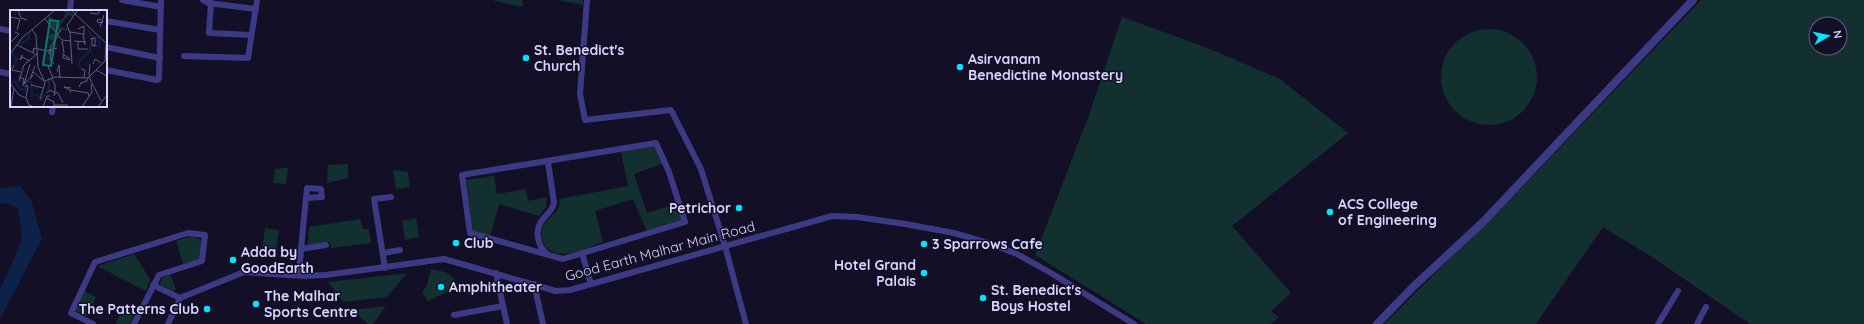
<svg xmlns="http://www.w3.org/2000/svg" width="1864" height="324" viewBox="0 0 1864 324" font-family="Quicksand,sans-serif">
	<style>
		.green { fill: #12302f; fill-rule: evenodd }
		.water { fill: #0c2248 }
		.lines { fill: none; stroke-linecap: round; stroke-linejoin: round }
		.minor { stroke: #3d3a85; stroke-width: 6 }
		.tertiary { stroke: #3d3a85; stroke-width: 8 }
		.poi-dot { fill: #00e5ff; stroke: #130f26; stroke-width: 1.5 }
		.labels { text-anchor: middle; stroke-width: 3; stroke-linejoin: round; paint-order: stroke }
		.poi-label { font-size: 14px; font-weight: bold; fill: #d9d4ff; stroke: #130f26; text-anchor: start }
		.street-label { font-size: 14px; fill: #d9d4ff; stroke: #130f26 }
		.inset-river { fill: none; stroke: #0c2248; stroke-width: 2 }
		.inset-road { fill: none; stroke: #625e7d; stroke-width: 1 }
		.view { fill: #0f766e; fill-opacity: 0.15; stroke: #0f766e; stroke-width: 2 }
		.inset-edge { fill: none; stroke: #d9d4ff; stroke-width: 2 }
	</style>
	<rect width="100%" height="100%" fill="#130f26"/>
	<g class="green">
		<path d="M494 0H522L523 7 494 1Z"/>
		<path d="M557 0H583V5Z"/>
		<path d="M1701 0H1864V324H1750L1655 259 1603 227 1536 324H1384L1528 181ZM1816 24H1840V48H1816Z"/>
		<path d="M1122 17 1200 45 1280 79 1348 133 1232 226 1291 293 1271 311 1279 317 1271 324H1146L1035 255 1089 115Z"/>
		<circle cx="1489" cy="77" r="48"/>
		<path d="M654 146 662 164 634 174 647 213 676 204 682 221 647 232 633 199 595 211 603 242C587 247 556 265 544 244 541 239 541 232 543 226 549 215 561 214 559 199L628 186 621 152Z"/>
		<path d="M348 164V178L327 183 328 165Z"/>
		<path d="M288 168 286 184 273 183 275 169Z"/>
		<path d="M393 170 408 172 410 187 396 189Z"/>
		<path d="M494 176 497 194 526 189 528 201 547 197 546 207 539 216 499 204 490 237 473 232 466 180Z"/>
		<path d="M416 218 419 237 405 240 402 221Z"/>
		<path d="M360 219 363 229H369L371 243 331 248 330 242 308 245 309 227Z"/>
		<path d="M265 228 279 230 276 252 262 250Z"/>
		<path d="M192 236 202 240 200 259 183 264 176 241Z"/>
		<path d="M134 254 150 279 146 291 97 266Z"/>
		<path d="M431 269C444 271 455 273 457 288L428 301 422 293 427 285Z"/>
		<path d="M407 273 387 297 343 302 328 282Z"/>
		<path d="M170 274 176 289 173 291 160 284 162 278Z"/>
		<path d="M84 291 96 297 87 316 75 311Z"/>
		<path d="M386 306 373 324H368L352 310Z"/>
		<path d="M122 310 134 315 130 324H116Z"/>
	</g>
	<path class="water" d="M20 186 31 200 42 239 0 319V289L22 240 18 208 6 203 0 204V188Z"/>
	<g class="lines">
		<g class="minor">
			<path d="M122 0 161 7"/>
			<path d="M203 0 208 3 256 9"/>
			<path d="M587 0 580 94 585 120 671 110 701 169 725 246 746 324"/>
			<path d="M211 3 209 33 251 35"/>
			<path d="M70 11 71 0"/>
			<path d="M106 21 160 30"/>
			<path d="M0 29 11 31"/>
			<path d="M106 47 160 58"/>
			<path d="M184 56 248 58 257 0"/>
			<path d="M106 70 157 80 159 79 161 0"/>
			<path d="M0 72 11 74"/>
			<path d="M52 112 53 106"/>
			<path d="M656 143 669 172 685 222 563 259 470 233 462 175Z"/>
			<path d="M301 249 326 245"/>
			<path d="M383 253 400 250"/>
			<path d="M582 253 591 284"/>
			<path d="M547 254C537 245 534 230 543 219 547 214 552 211 554 203L548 162"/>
			<path d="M385 268 374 199 391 197"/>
			<path d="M496 273 507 324"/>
			<path d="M299 275C301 246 304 217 307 188L321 189 322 197 306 198"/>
			<path d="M534 284 543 324"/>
			<path d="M153 285 180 298"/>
			<path d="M454 315 503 306"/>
			<path d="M93 324 71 313 95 262 188 233 205 235 202 261 159 275 134 324"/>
			<path d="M168 324 180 298 244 272 303 276 326 275 444 259 556 291 570 290 832 216 857 217 905 224 954 233 991 244 1017 254 1051 273 1134 324"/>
			<path d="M1658 324 1678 291"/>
			<path d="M1697 324 1706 307"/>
		</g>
		<path class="tertiary" d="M1377 324 1413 287 1483 222 1693 0"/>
	</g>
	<g class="poi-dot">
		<circle cx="526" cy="58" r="4"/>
		<circle cx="960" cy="67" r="4"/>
		<circle cx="739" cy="208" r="4"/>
		<circle cx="1330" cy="212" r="4"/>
		<circle cx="456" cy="243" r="4"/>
		<circle cx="924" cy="244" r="4"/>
		<circle cx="233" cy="260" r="4"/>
		<circle cx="924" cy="273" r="4"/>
		<circle cx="441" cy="287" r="4"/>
		<circle cx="983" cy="298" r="4"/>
		<circle cx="256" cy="304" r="4"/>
		<circle cx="207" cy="309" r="4"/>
	</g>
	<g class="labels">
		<g class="poi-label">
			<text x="534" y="55">St. Benedict's<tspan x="534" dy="16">Church</tspan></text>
			<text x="968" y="64">Asirvanam<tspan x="968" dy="16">Benedictine Monastery</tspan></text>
			<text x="1338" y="209">ACS College<tspan x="1338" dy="16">of Engineering</tspan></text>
			<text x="731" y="213" text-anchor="end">Petrichor</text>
			<text x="464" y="248">Club</text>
			<text x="932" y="249">3 Sparrows Cafe</text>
			<text x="241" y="257">Adda by<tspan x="241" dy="16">GoodEarth</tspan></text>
			<text x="916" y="270" text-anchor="end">Hotel Grand<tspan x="916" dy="16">Palais</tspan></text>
			<text x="449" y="292">Amphitheater</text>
			<text x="991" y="295">St. Benedict's<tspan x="991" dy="16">Boys Hostel</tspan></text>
			<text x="264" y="301">The Malhar<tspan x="264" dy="16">Sports Centre</tspan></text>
			<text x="199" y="314" text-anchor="end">The Patterns Club</text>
		</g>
		<g class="street-label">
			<text transform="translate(660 251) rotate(-15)" y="5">Good Earth Malhar Main Road</text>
		</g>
	</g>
	<g transform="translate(10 10)">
		<rect width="97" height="97" fill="#130f26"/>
		<path d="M53 0 60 1 64 5 62 7 59 5 50 15 55 19 57 16 60 21 52 20 48 13 45 17 51 21 43 31 38 28 40 24H47L37 10 39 5 45 11 53 9 55 3Z" fill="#12302f"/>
		<path class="inset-river" d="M10 35 19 28V24M3 43V47L7 48 4 55M70 58 69 51 80 41V36H90L88 28 81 26 79 20M0 72H6L10 79 15 80V75L21 71 22 86 27 85 31 90 39 78V67"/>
		<path class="inset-road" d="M8 0 11 8 17 10M61 0 97 34M80 3 88 4 90 0M0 7 10 9 7 20M34 8 52 30 60 31M91 10 88 9 87 12 92 13 93 11M90 17 94 5M68 19 74 16V25M22 20 26 25 28 57 35 73 30 89M60 22 73 24 75 35M47 25 51 20 47 16 50 15M80 29 85 28V36L82 35V29M52 31 54 43M64 31 76 32M68 31V39H78M1 32 9 24 5 22M7 35 25 44M24 39 23 42 24 38 37 41 47 38M41 39V42L39 44V40ZM0 44 12 28 45 0M12 47 10 50 12 45V47L20 51M60 50 53 48V44L60 49M44 54 40 50 41 36 48 26M62 54 60 23 57 15 68 0M83 54 85 49 91 53M4 55 2 60 11 62M38 56 43 68M71 59 75 60 74 68M86 60 97 66M23 62 35 72M47 62 49 55 50 68M23 65 20 69 25 56M79 66 80 54M9 67 14 69 13 76M79 67 91 91M19 69 14 74 20 54M42 69 45 75V82L48 83 53 93M9 71 14 55 28 43M35 71 45 67 78 68 95 51 96 34M0 73 9 85 16 88 19 95 25 97M21 75 33 78M15 76H18L16 88M69 77 71 73 77 71V68M60 80 54 77 61 78M37 83 40 80 45 83 44 86M60 83 61 80 78 83 79 86M36 88 44 92V97M44 95H58M1 97 4 78M33 97 37 86H40M72 97 82 82 81 74M88 97 97 85"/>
		<path class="view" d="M40 10 48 11 41 56 33 55Z"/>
		<rect width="97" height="97" class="inset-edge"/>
	</g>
	<g transform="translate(1828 36) rotate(81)"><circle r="19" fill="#130f26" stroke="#625e7d"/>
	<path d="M0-3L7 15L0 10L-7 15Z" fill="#00e5ff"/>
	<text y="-6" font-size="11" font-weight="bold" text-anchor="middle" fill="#d9d4ff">N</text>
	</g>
</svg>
